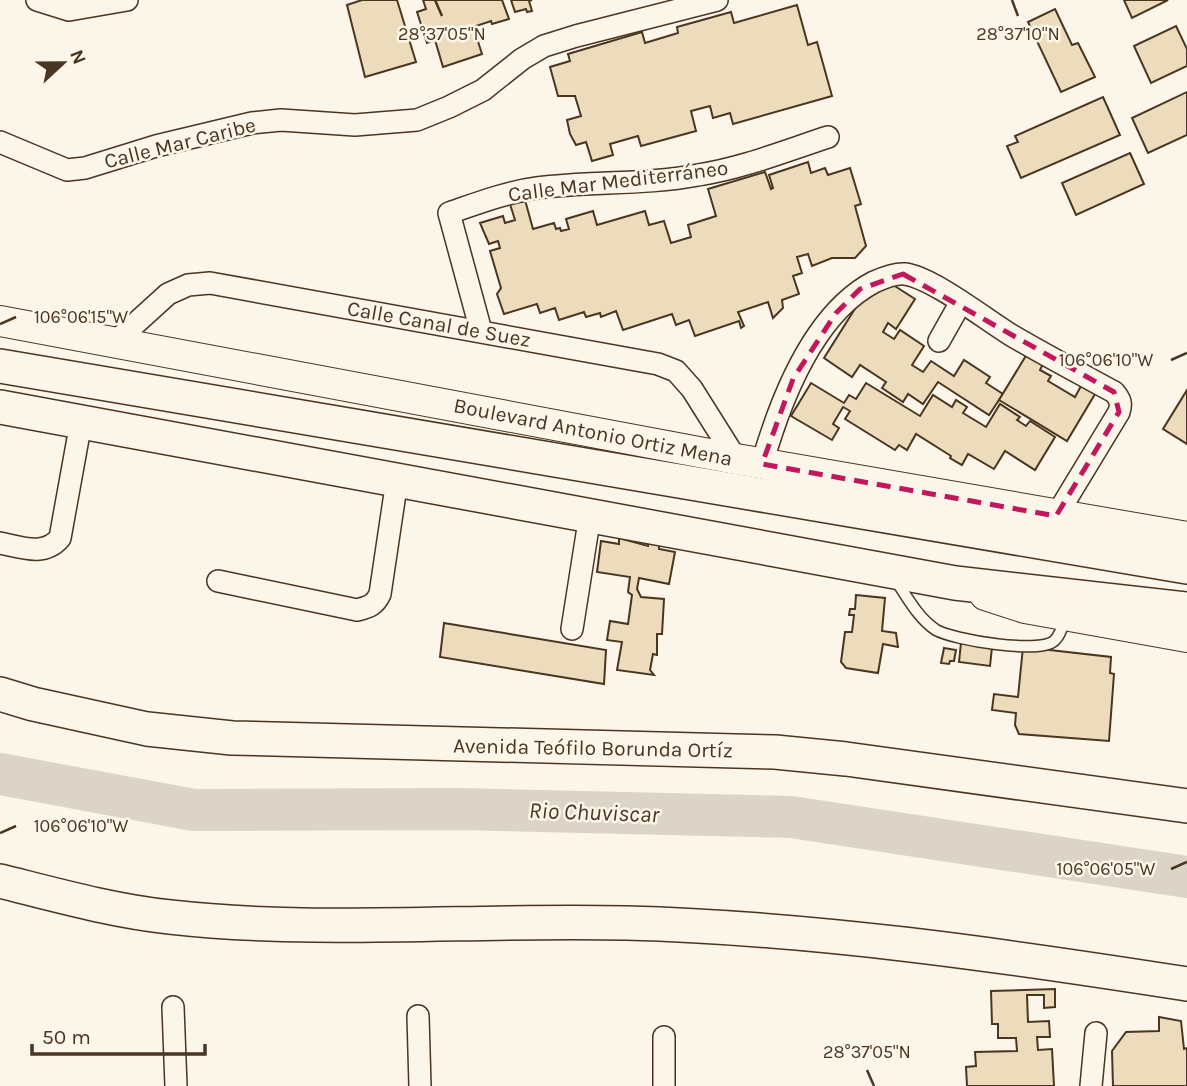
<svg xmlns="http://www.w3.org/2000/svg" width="1187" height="1086" viewBox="0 0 1187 1086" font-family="Karla,sans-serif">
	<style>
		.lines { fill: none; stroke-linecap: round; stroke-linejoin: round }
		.river { stroke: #dcd4c6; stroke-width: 42 }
		.building { fill: #ecdcbc; stroke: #4a3520; stroke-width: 2 }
		.lane-casing { stroke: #4a3520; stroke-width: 13 }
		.street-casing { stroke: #4a3520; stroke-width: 24 }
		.secondary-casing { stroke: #4a3520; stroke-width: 32 }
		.primary-casing { stroke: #4a3520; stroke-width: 36 }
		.lane { stroke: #fbf6e9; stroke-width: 10 }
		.street { stroke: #fbf6e9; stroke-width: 21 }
		.secondary { stroke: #fbf6e9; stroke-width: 30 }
		.primary { stroke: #fbf6e9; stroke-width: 33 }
		.marked { fill: none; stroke: #c2185b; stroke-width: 5; stroke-dasharray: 14 9; stroke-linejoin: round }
		.ticks { fill: none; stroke: #4a3520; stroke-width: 2.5 }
		.labels { text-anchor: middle; stroke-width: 5; stroke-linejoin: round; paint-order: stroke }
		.street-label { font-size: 21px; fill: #4a3520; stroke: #fbf6e9 }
		.water-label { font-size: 23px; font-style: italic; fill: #4a3520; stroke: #fbf6e9 }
		.ticks-label { font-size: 18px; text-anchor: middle; fill: #4a3520; stroke: #fbf6e9; stroke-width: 5; stroke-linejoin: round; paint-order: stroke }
	</style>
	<rect width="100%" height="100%" fill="#fbf6e9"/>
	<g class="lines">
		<path class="river" d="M0 774 194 810 460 809 791 817 1187 877"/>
	</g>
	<g class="building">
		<path d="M362 0H397L416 62 365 77 347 5Z"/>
		<path d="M423 0H502L509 19 492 24 491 21 461 31 462 33 474 29 482 54 443 67 435 40 427 43 417 12 426 9Z"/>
		<path d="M511 0H532L529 1 532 11 527 12 526 9 515 12Z"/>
		<path d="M1124 0H1168L1132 18Z"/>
		<path d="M797 5 808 45 817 42 832 96 733 124 730 113 713 118 710 106 691 111 696 131 641 146 638 136 610 144 613 155 592 161 586 142 576 145 570 134 567 120 581 116 575 96H558L550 67 570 61 568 54 642 32 645 43 678 33 677 27 731 12 734 23Z"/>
		<path d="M1055 9 1072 45 1078 43 1095 77 1061 92 1028 22Z"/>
		<path d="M1176 26 1187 49V66L1151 83 1134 46Z"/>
		<path d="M1187 92V135L1148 153 1132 118Z"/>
		<path d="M1103 97 1120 135 1021 178 1007 146 1018 142 1015 136Z"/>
		<path d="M1130 153 1144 184 1076 215 1062 183Z"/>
		<path d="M808 162 811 173 825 168 828 175 850 168 861 204 855 206 866 246 855 258H832L812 266 808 254 797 257 802 273 793 276 799 294 782 300 783 308 773 318 768 302 738 312 744 326 741 328 739 321 695 336 689 320 676 325 672 314 623 330 616 311 601 317 600 313 586 317 584 312 559 320 555 308 540 313 537 304 504 314 497 294 501 288 490 251 500 248 498 241 489 244 480 223 503 216 505 223 515 220 510 204 525 200 533 229 554 223 556 229 560 228 561 231 569 229 566 219 593 211 597 225 645 211 649 225 664 221 671 243 691 237 688 225 716 216 708 189 765 172 771 189 773 188 769 175Z"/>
		<path d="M887 281 915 299 896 329 888 323 883 332 894 339 900 330 924 346 912 365 923 372 931 361 954 376 964 360 990 377 986 383 1003 394 989 415 938 382 923 404 908 394 903 402 882 388 886 382 860 365 852 377 824 358 858 304Z"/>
		<path d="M1027 354 1043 364 1040 370 1051 376 1048 381 1075 397 1081 386 1095 394 1067 441 999 400Z"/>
		<path d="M811 383 844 403 849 395 856 399 866 383 920 416 933 395 952 407 956 400 967 407 963 413 986 427 1000 404 1020 417 1017 420 1026 426 1030 421 1055 437 1035 470 1005 451 994 469 968 454 962 465 950 458 951 456 916 434 907 450 899 445 895 450 845 419 850 411 843 407 833 424 839 428 832 440 791 416Z"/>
		<path d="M1187 390V444L1163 429Z"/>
		<path d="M619 538 648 546V543L659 545V549L675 552 669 584 639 578 637 589 641 597 664 599 662 634H657V655L653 654 650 670 654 675 617 670 622 642 607 640 610 621 628 624 632 595 628 592 630 577 597 572 601 541 619 544Z"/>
		<path d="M856 595 885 598 882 631 896 633 898 647 883 644 878 673 846 668 841 662 845 632H852L854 615H849L850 609H855Z"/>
		<path d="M444 623 606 650 604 684 440 657Z"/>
		<path d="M961 643 992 647 990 666 959 662Z"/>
		<path d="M1023 647 1111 657 1110 673 1114 674 1109 741 1019 734 1015 725 1016 713 992 710 994 694 1018 697Z"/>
		<path d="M944 648 956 650 954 661H950L949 664 941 663Z"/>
		<path d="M1055 989V1007L1044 1008V995H1027L1028 1022 1049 1021 1050 1037H1037L1038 1050 1052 1049 1054 1086H967L966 1067 976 1066 975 1052 1017 1051 1016 1038H998V1024H992L991 991Z"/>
		<path d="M1159 1017 1181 1021 1184 1049 1187 1048V1086H1113L1112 1051 1126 1032 1159 1031Z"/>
	</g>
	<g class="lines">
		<g class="lane-casing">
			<path id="lane" d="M895 579C907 597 918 618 936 630 954 640 1039 654 1054 641 1061 635 1063 624 1065 616"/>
		</g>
		<g class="street-casing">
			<g id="street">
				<path d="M37 0 69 10 127 0"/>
				<path d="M0 142 67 170 85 168 156 146 252 123 281 120 355 125 417 120 449 107 483 90 522 59 544 46 576 36 717 0"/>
				<path d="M481 331 449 213C478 203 507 192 537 188 591 181 645 185 698 175 743 168 785 151 828 137"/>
				<path d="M939 341 961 302"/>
				<path d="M114 343 168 294 188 285 210 283 658 364 676 371 692 389 736 459"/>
				<path d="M762 464C780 401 813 314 874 282 883 278 896 273 905 274 933 278 985 319 1011 335 1045 355 1079 373 1114 392 1120 399 1122 403 1119 412L1056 516"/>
				<path d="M0 543C21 547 44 557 60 538L81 422"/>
				<path d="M218 581 357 610C369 607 375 605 380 594L397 480"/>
				<path d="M572 629 590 515"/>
				<path d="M173 1007 176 1086"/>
				<path d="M418 1016 420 1086"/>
				<path d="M664 1037V1086"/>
				<path d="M1091 1086 1096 1033"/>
			</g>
		</g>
		<g class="secondary-casing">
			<g id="secondary">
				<path d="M0 321 736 459 1187 537"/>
				<path d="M985 595 1025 608 1187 637"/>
			</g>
		</g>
		<g class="primary-casing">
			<g id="primary">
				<path d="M0 366 1187 567"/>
				<path d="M0 407 955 583 1187 609"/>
				<path d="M0 694 33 704 147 729 232 738 775 752 846 759 1187 806"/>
				<path d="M0 881C56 895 113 911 170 917 322 934 474 919 626 923 814 928 1001 955 1187 984"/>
			</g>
		</g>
		<use href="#lane" class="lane"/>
		<use href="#street" class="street"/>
		<use href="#secondary" class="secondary"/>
		<use href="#primary" class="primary"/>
	</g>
	<path class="marked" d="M903 274 1114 392 1119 412 1056 516 762 464 793 379 836 313 860 289Z"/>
	<path class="ticks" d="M435 0 442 16M1012 0 1018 16M0 324 16 317M1171 360 1187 353M0 833 16 826M1171 869 1187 862M867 1070 874 1086"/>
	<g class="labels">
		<g class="street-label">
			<text transform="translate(180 143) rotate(-14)" y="7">Calle Mar Caribe</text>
			<text transform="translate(618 181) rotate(-7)" y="7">Calle Mar Mediterráneo</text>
			<text transform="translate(439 324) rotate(10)" y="7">Calle Canal de Suez</text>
			<text transform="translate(593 432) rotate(11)" y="7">Boulevard Antonio Ortiz Mena</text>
			<text transform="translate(593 748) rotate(1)" y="7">Avenida Teófilo Borunda Ortíz</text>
		</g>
		<g class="water-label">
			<text transform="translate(594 812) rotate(2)" y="8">Rio Chuviscar</text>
		</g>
	</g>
	<g class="ticks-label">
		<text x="1018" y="40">28°37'10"N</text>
		<text x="442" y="40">28°37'05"N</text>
		<text x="81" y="323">106°06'15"W</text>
		<text x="1106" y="366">106°06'10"W</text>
		<text x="81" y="832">106°06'10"W</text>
		<text x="1106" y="875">106°06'05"W</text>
		<text x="867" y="1058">28°37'05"N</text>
	</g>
	<g transform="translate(63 63) rotate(68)" stroke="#fbf6e9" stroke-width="5" paint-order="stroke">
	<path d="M0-5L12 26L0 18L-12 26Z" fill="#4a3520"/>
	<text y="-10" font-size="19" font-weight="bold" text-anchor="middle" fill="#4a3520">N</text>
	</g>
	<path d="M32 1044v10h173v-10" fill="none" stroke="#4a3520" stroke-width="3.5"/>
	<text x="42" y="1044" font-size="21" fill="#4a3520" stroke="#fbf6e9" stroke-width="5" paint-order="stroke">50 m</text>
</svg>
